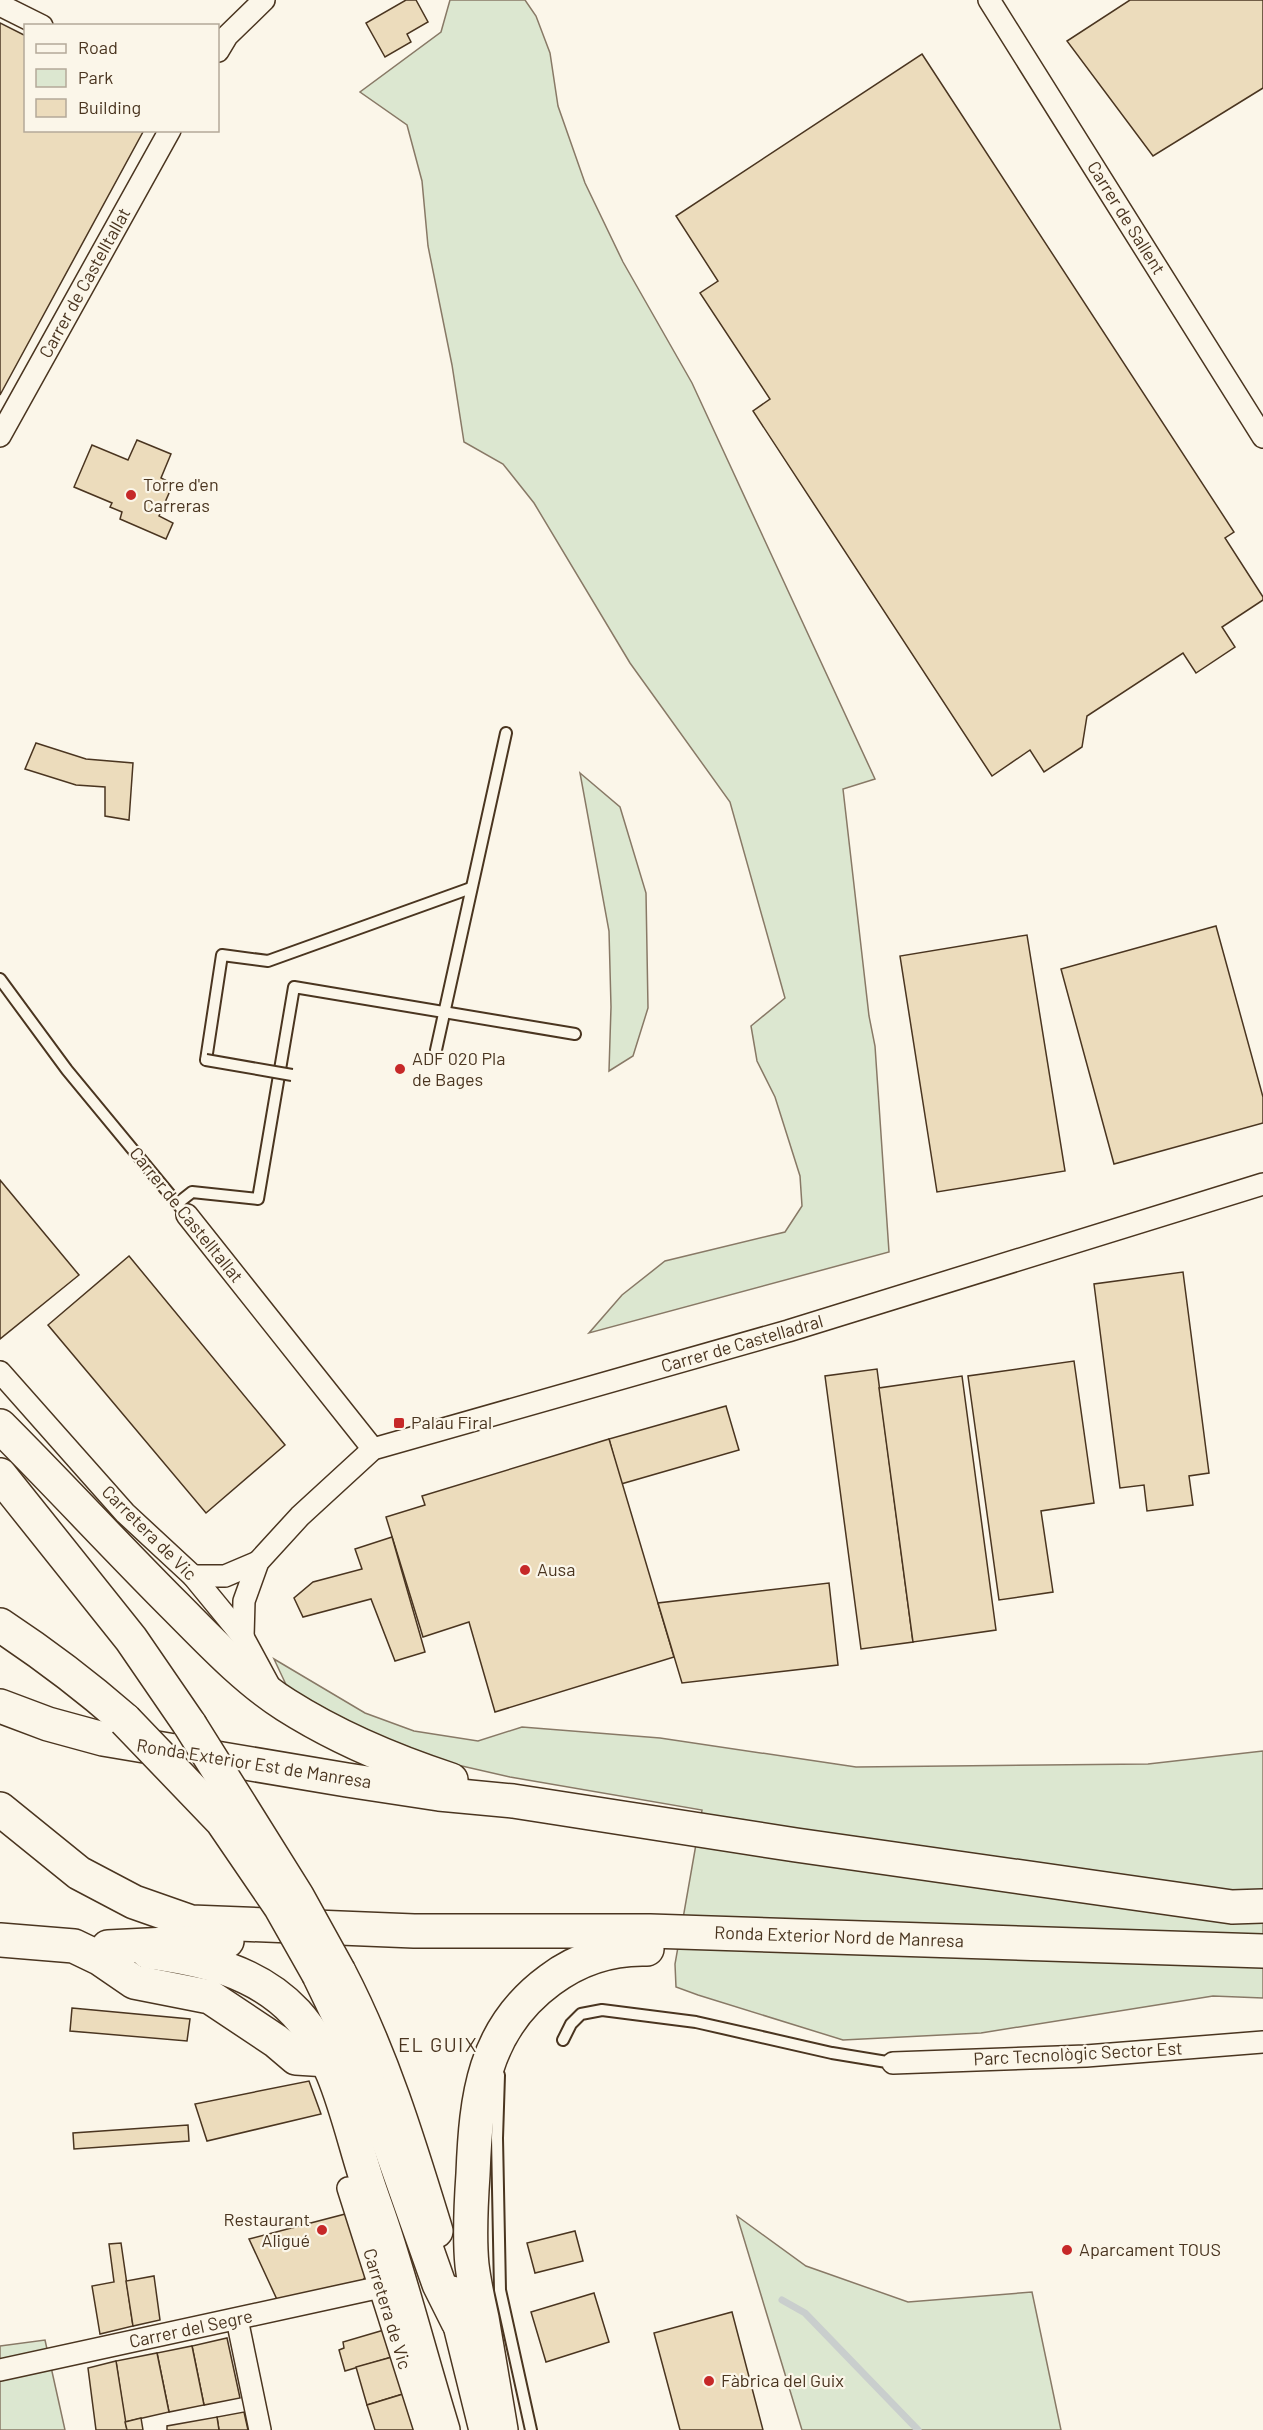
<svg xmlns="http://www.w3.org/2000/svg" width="1263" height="2430" viewBox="0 0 1263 2430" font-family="Barlow,sans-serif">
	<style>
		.green { fill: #dce7d0; stroke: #887966; stroke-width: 1.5 }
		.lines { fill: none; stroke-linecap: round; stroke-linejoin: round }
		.stream { stroke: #c9cecd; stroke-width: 7 }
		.building { fill: #ecdcbc; stroke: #4a3520; stroke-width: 1.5 }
		.service-casing { stroke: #4a3520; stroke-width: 14 }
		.minor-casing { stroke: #4a3520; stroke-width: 24 }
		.primary-casing { stroke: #4a3520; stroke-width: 36 }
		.trunk-casing { stroke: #4a3520; stroke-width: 36 }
		.service { stroke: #fbf6e9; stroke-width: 10 }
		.minor { stroke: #fbf6e9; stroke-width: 21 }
		.primary { stroke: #fbf6e9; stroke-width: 33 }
		.trunk { stroke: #fbf6e9; stroke-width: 33 }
		.service-bridge-casing { stroke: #4a3520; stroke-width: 14; stroke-linecap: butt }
		.primary-bridge-casing { stroke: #4a3520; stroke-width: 36; stroke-linecap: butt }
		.trunk-bridge-casing { stroke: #4a3520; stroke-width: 36; stroke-linecap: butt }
		.service-bridge { stroke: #fbf6e9; stroke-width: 10 }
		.primary-bridge { stroke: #fbf6e9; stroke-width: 33 }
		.trunk-bridge { stroke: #fbf6e9; stroke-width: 33 }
		.poi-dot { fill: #c62828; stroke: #fbf6e9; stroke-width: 2 }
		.labels { text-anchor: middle; stroke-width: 4.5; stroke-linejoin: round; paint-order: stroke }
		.street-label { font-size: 18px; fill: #4a3520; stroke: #fbf6e9 }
		.poi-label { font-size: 18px; fill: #4a3520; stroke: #fbf6e9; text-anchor: start }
		.neighbourhood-label { font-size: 20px; letter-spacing: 1.5px; fill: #4a3520; stroke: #fbf6e9 }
	</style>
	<rect width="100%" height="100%" fill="#fbf6e9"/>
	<g class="green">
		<path d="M450 0H525L536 16 550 53 558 106 585 183 623 262 692 383 875 779 843 789 869 1016 875 1046 889 1252 589 1333 622 1295 665 1261 785 1232 802 1206 800 1176 775 1097 757 1061 751 1026 785 998 730 802 630 663 534 503 503 464 464 442 452 365 428 246 422 181 407 125 360 92 441 32Z"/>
		<path d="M580 773 620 807 646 893 648 1008 633 1056 609 1071 611 1007 609 931Z"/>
		<path d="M274 1659 365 1713 414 1731 478 1741 522 1727 660 1738 856 1767 1148 1764 1263 1751V1998L1213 1996 981 2033 843 2040 698 1995 676 1987 675 1964 702 1810 510 1777 427 1758 348 1729 289 1691Z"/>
		<path d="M737 2216 806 2266 908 2302 1032 2292 1061 2430H802Z"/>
		<path d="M45 2340 65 2430H0V2346Z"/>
	</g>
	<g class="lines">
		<path class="stream" d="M782 2300 805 2313 918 2430"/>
	</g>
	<g class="building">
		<path d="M406 0H416L428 22 407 34 411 42 385 57 366 23Z"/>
		<path d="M1130 0H1263V88L1153 156 1067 41Z"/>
		<path d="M0 23 26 36V130H144L0 395Z"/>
		<path d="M922 54 1234 532 1225 538 1263 597V600L1222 627 1235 647 1196 673 1183 653 1087 716 1082 747 1044 772 1030 750 992 776 753 411 770 399 700 293 718 281 676 216Z"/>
		<path d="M137 440 171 454 161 478 173 484 159 516 173 523 166 539 120 519 122 512 110 507 112 503 74 487 92 445 128 460Z"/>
		<path d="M36 743 86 759 133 763 129 820 105 816V787L76 785 25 769Z"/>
		<path d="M1216 926 1263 1097V1123L1114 1164 1061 969Z"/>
		<path d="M1027 935 1065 1171 937 1192 900 956Z"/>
		<path d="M0 1180 79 1275 0 1339Z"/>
		<path d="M129 1256 285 1445 206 1513 48 1325Z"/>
		<path d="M1183 1272 1209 1473 1189 1476 1193 1505 1147 1511 1144 1485 1120 1488 1094 1284Z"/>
		<path d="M1074 1361 1094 1503 1041 1511 1053 1592 999 1600 968 1376Z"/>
		<path d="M877 1369 913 1642 861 1649 825 1376Z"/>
		<path d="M962 1376 996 1630 913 1642 879 1388Z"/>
		<path d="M726 1406 739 1450 621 1484 609 1439Z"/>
		<path d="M609 1439 674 1657 495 1712 469 1622 423 1637 386 1517 425 1505 422 1496Z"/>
		<path d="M392 1537 425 1652 395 1661 371 1599 303 1617 294 1598 313 1582 362 1569 355 1549Z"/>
		<path d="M829 1583 838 1665 682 1683 658 1603Z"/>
		<path d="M72 2008 190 2019 187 2041 70 2031Z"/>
		<path d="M309 2081 321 2114 207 2141 195 2104Z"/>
		<path d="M188 2125 189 2141 74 2149 73 2133Z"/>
		<path d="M353 2212 371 2266 361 2284 280 2306 249 2239Z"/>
		<path d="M575 2231 583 2261 535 2273 527 2243Z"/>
		<path d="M121 2243 133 2326 100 2334 92 2286 114 2282 109 2244Z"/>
		<path d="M154 2276 160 2320 133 2326 126 2281Z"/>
		<path d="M594 2293 609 2342 546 2362 531 2312Z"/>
		<path d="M732 2312 763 2430H680L654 2333Z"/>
		<path d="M384 2330 392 2357 345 2371 339 2350 344 2348 343 2342Z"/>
		<path d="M227 2338 240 2398 204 2405 192 2346Z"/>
		<path d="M192 2346 204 2405 169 2412 157 2353Z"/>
		<path d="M157 2353 169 2412 125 2422 116 2361Z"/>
		<path d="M392 2357 403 2394 367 2405 356 2367Z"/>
		<path d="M116 2361 127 2430H96L88 2368Z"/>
		<path d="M403 2394 414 2430H375L367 2405Z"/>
		<path d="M244 2412 248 2430H219L217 2417Z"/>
		<path d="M217 2417 219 2430H167V2426Z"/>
		<path d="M141 2418 143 2430H127L125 2422Z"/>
	</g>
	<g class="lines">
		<g class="service-casing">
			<g id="service">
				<path d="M0 979 67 1070 181 1208"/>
				<path d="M436 1050 506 733"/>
				<path d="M206 1060 222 955 268 961 471 888"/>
				<path d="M178 1203 192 1192 258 1199 294 987 575 1034"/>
				<path d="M563 2040 571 2024 581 2014 602 2010 696 2022 832 2053 893 2063"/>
				<path d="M499 2075 497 2138 500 2290 531 2430"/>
			</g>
		</g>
		<g class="minor-casing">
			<g id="minor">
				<path d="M989 0 1263 437"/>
				<path d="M0 5 42 26"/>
				<path d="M218 51 227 36 264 0"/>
				<path d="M0 436 170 130"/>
				<path d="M187 1215 373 1449"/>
				<path d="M0 1372 125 1513 193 1576 243 1637 269 1685"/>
				<path d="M193 1576H225L258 1562"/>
				<path d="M243 1637 244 1601 258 1562 300 1516 373 1449 788 1331 1263 1184"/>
				<path d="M893 2063 1086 2056 1263 2042"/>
				<path d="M348 2188 425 2430"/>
				<path d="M237 2319 260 2430"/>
				<path d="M0 2370 381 2287"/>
			</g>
		</g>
		<g class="primary-casing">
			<g id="primary">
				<path d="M0 1475 131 1639 190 1725"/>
				<path d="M0 1940 74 1946 99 1958 134 1982 210 1997 276 2041 296 2058 328 2060"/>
				<path d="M148 1952C201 1958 258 1972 296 2013 337 2058 348 2122 366 2178 372 2197 379 2215 385 2234 406 2299 423 2365 443 2430"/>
				<path d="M339 1972C382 2054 409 2143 436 2231"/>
				<path d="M452 2293 486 2430"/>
			</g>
		</g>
		<g class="trunk-casing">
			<g id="trunk">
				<path d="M0 1426C59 1485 115 1546 174 1605 209 1640 245 1679 286 1705 338 1738 393 1761 451 1780"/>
				<path d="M0 1625C44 1654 85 1685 125 1720"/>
				<path d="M0 1706 48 1724 103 1739 347 1780 439 1794 513 1801 796 1845 1232 1907 1263 1906"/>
				<path d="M0 1809 79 1873 134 1902 191 1922 414 1931H650L1263 1951"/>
				<path d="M108 1947 227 1941"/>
				<path d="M319 1975 359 2058 439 2284 458 2322"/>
				<path d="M501 2430C495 2393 488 2355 482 2318 478 2300 474 2282 472 2265 469 2235 471 2203 473 2174 476 2097 483 2029 550 1980 578 1959 612 1948 647 1949"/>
			</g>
		</g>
		<use href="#service" class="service"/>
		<use href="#minor" class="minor"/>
		<use href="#primary" class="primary"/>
		<use href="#trunk" class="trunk"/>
		<g class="service-bridge-casing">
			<path id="service-bridge" d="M206 1060 292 1075"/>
		</g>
		<g class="primary-bridge-casing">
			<path id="primary-bridge" d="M190 1725 297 1896 339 1972"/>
		</g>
		<g class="trunk-bridge-casing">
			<path id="trunk-bridge" d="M125 1720 222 1821 280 1906 319 1975"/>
		</g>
		<use href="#service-bridge" class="service-bridge"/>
		<use href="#primary-bridge" class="primary-bridge"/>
		<use href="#trunk-bridge" class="trunk-bridge"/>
	</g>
	<g class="poi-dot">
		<circle cx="131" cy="495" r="6"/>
		<circle cx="400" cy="1069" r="6"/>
		<rect x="393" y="1417" width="12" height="12" rx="3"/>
		<circle cx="525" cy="1570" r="6"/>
		<circle cx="322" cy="2230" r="6"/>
		<circle cx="1067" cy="2250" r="6"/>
		<circle cx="709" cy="2381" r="6"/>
	</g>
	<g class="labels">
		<g class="street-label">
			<text transform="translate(1126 218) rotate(58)" y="6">Carrer de Sallent</text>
			<text transform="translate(85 283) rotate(-61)" y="6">Carrer de Castelltallat</text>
			<text transform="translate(186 1215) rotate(51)" y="6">Carrer de Castelltallat</text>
			<text transform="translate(742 1344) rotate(-16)" y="6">Carrer de Castelladral</text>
			<text transform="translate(149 1533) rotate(45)" y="6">Carretera de Vic</text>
			<text transform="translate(254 1764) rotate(9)" y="6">Ronda Exterior Est de Manresa</text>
			<text transform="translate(839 1937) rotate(2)" y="6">Ronda Exterior Nord de Manresa</text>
			<text transform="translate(1078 2054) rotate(-3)" y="6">Parc Tecnològic Sector Est</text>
			<text transform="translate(387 2309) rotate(73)" y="6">Carretera de Vic</text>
			<text transform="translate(191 2329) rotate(-12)" y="6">Carrer del Segre</text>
		</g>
		<g class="poi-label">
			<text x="143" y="491">Torre d'en<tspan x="143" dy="21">Carreras</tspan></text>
			<text x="412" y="1065">ADF 020 Pla<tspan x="412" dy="21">de Bages</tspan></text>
			<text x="411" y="1429">Palau Firal</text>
			<text x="537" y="1576">Ausa</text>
			<text x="310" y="2226" text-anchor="end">Restaurant<tspan x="310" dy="21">Aligué</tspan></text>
			<text x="1079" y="2256">Aparcament TOUS</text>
			<text x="721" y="2387">Fàbrica del Guix</text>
		</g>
		<g class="neighbourhood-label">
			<text x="438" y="2052">EL GUIX</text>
		</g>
	</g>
	<rect x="24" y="24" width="195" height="108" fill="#fbf6e9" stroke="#b4a999" stroke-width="1.5"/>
	<rect x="36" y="44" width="30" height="9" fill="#fbf6e9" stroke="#b4a999" stroke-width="1.5"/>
	<text x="78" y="54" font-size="18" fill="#4a3520">Road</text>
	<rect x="36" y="69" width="30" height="18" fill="#dce7d0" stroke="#b4a999" stroke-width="1.5"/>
	<text x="78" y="84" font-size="18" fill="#4a3520">Park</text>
	<rect x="36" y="99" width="30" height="18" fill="#ecdcbc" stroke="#b4a999" stroke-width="1.5"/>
	<text x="78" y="114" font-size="18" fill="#4a3520">Building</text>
</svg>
